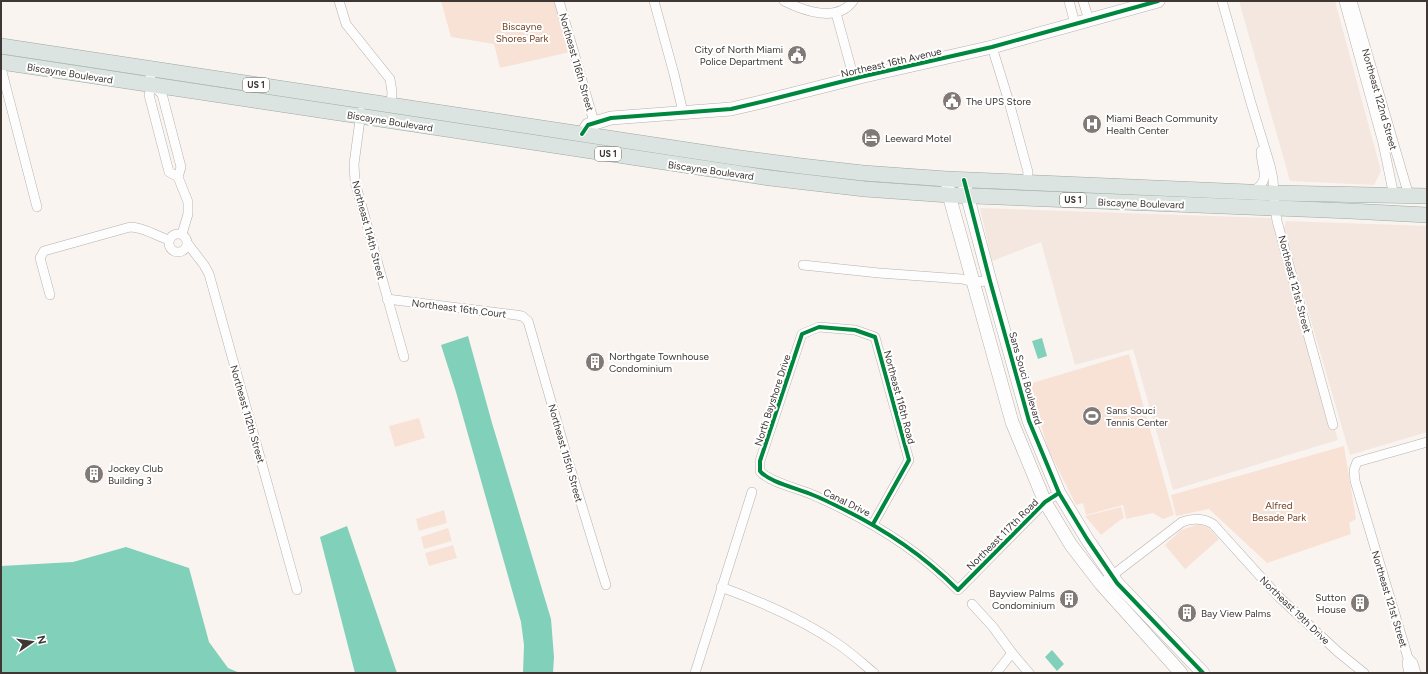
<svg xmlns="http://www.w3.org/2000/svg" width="1428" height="674" viewBox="0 0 1428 674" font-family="Figtree,sans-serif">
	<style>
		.built { fill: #f4e7e0 }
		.green { fill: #f8e2d6 }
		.water { fill: #81d0ba }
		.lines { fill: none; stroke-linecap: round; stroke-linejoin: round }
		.street-casing { stroke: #b6b0ad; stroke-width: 10 }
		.secondary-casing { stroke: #b6b0ad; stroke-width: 14 }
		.primary-casing { stroke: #9ca7a2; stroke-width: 16 }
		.street { stroke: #fefdfd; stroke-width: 9 }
		.secondary { stroke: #fefdfd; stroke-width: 13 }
		.primary { stroke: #dce4e1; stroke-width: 15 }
		.cycleway-casing { stroke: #fff; stroke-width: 6 }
		.cycleway { stroke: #00873e; stroke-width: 4 }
		.labels { text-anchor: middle; stroke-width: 4; stroke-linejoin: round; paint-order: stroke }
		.shield { fill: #fff; stroke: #787371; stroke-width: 1 }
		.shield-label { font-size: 9px; font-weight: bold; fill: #3e3734 }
		.park-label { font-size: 10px; fill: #733f1e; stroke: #fff }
		.poi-label { font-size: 10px; fill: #3e3734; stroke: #fff; text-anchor: start }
		.street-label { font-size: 10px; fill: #3e3734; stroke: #fff }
	</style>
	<rect width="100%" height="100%" fill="#faf4f1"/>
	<g class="built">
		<path d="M1239 1H1335L1381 171 1374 185 1290 181Z"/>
		<path d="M980 208 1271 218 1338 440 1173 490 1133 349 1075 365 1041 242 992 261Z"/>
		<path d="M1286 221 1427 226V432L1350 455 1284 228Z"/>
	</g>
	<g class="green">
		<path d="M441 1H555L570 52 500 68 494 44 451 37Z"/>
		<path d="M1129 354 1174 515 1163 519 1153 513 1126 519 1123 505 1086 515 1083 503 1076 505 1048 449 1029 384Z"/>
		<path d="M419 418 425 438 395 447 389 426Z"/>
		<path d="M1344 446 1356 519 1349 523 1351 534 1267 563 1209 509 1176 516 1171 495Z"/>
		<path d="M1121 507 1124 518 1120 520 1101 535 1085 516Z"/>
		<path d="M444 510 447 523 419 531 416 519Z"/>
		<path d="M1199 524 1209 528 1219 539 1185 569 1165 545 1181 530Z"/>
		<path d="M448 528 452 541 424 549 421 537Z"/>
		<path d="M453 545 457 558 429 566 425 553Z"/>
	</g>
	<g class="water">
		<path d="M468 336 492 423 551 619 554 657 553 673H523L524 645 521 622 456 392 441 345Z"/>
		<path d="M1042 338 1047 356 1038 359 1032 341Z"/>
		<path d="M347 526 397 673H355L320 537Z"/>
		<path d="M126 547 189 568 209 642 228 668 240 673H1V566L73 562Z"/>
		<path d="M1052 650 1064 664 1057 671 1045 657Z"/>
	</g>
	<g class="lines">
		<g class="street-casing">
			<g id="street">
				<path d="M339 1 346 24 390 79 392 92 391 105"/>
				<path d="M559 1 594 122"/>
				<path d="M654 1 674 74 683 112"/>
				<path d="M784 1C804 11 837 23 853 1"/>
				<path d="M1069 1 1075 24"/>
				<path d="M1083 1 1089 20"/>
				<path d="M1222 1 1251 103 1270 165 1273 179 1275 208 1277 221 1333 425"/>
				<path d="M1344 1 1383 143 1394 196"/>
				<path d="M1352 1 1409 196"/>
				<path d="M836 13 854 79"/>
				<path d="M992 47 1009 102 1028 172 1027 183"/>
				<path d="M1 68 37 207"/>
				<path d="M149 69 152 85 149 95 169 172 178 177"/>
				<path d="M153 86 162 94 181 167 178 177 188 202V214L182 234"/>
				<path d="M361 112 354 164 355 182 404 357"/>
				<path d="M1251 192C1273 181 1261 169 1261 151"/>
				<circle cx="178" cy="243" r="9"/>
				<path d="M188 244 204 265 209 274 297 590"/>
				<path d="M803 265 879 273 962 279 973 282 990 281"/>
				<path d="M50 295 40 258 44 251 130 227C144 227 156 236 169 240"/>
				<path d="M387 299 516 315 522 316 528 321 569 464 606 585"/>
				<path d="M873 524 909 460 875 337 855 330 819 327 802 334 760 461V471C768 482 800 489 813 495 823 499 833 504 843 509 887 531 923 555 958 590L1045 502 1059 493"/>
				<path d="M1101 584 1182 522C1193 518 1203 518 1213 524L1278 596 1338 652 1364 673"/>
				<path d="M721 587C762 602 802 619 838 644 850 652 862 663 874 673"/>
				<path d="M972 604 993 627 1012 653 1029 673"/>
				<path d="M1409 659 1413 663 1416 673"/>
				<path d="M695 673 752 492"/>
				<path d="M996 673 1012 653"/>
				<path d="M1409 673 1407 664 1408 658 1355 481 1354 470 1357 462 1427 442"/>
			</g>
		</g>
		<g class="secondary-casing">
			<g id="secondary">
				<path d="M582 134 588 125 611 118 731 109 765 101 860 77 992 47 1158 1"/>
				<path d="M948 186 949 195 1012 422 1045 502 1071 545 1101 584 1181 673"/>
				<path d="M965 187 990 281 1029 421 1059 493 1087 539 1117 583 1203 673"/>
			</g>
		</g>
		<g class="primary-casing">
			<g id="primary">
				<path d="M1 46 740 158 801 166 863 173 947 179 1273 193 1427 196"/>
				<path d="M1 62 770 178 865 189 949 195 1350 211 1427 215"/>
			</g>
		</g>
		<use href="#street" class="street"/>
		<use href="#secondary" class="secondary"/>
		<use href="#primary" class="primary"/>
		<g class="cycleway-casing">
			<g id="cycleway">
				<path d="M582 134 588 125 611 118 731 109 765 101 860 77 992 47 1158 1"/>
				<path d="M964 180 990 281 1029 421 1059 493 1087 539 1117 583 1203 673"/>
				<path d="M873 524 909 460 875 337 855 330 819 327 802 334 760 461V471C768 482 800 489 813 495 823 499 833 504 843 509 887 531 923 555 958 590L1045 502 1059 493"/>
			</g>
		</g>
		<use href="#cycleway" class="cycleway"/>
	</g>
	<defs>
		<g id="civic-disc" transform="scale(1)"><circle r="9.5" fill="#807976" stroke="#fff"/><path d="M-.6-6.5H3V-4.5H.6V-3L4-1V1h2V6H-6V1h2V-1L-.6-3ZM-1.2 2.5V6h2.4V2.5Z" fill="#fff"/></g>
		<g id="hospital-disc" transform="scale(1)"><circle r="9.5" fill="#807976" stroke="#fff"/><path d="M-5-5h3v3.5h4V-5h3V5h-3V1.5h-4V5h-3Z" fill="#fff"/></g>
		<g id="hotel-disc" transform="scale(1)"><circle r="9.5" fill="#807976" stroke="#fff"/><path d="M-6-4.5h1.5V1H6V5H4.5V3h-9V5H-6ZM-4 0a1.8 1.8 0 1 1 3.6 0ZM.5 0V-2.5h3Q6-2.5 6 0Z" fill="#fff"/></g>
		<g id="building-disc" transform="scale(1)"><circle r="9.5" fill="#807976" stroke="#fff"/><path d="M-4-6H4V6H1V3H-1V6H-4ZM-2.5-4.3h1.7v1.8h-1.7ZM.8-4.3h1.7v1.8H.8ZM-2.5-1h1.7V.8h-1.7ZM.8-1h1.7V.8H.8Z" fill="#fff"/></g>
		<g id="stadium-disc" transform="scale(1)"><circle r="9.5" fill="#807976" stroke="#fff"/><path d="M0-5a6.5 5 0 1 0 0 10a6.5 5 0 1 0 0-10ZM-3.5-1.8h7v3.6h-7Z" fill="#fff"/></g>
	</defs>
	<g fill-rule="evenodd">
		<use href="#civic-disc" x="797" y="55"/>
		<use href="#civic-disc" x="952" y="101"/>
		<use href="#hospital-disc" x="1092" y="124"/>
		<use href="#hotel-disc" x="871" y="138"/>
		<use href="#building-disc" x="595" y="362"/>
		<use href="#stadium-disc" x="1092" y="416"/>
		<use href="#building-disc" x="94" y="474"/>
		<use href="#building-disc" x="1069" y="599"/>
		<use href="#building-disc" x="1360" y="603"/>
		<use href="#building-disc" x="1187" y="613"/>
	</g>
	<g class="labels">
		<g class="shield">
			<rect x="243" y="78" width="26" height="14" rx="3"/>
			<rect x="595" y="147" width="26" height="14" rx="3"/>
			<rect x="1060" y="193" width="26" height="14" rx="3"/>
		</g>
		<g class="shield-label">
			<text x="256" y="88">US 1</text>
			<text x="608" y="157">US 1</text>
			<text x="1073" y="203">US 1</text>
		</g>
		<g class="park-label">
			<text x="522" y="30">Biscayne<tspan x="522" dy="12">Shores Park</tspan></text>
			<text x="1279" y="509">Alfred<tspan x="1279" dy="12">Besade Park</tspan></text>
		</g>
		<g class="poi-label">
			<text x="783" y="53" text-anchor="end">City of North Miami<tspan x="783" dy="12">Police Department</tspan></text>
			<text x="966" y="105">The UPS Store</text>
			<text x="1106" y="122">Miami Beach Community<tspan x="1106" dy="12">Health Center</tspan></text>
			<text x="885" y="142">Leeward Motel</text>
			<text x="609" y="360">Northgate Townhouse<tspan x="609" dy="12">Condominium</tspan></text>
			<text x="1106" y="414">Sans Souci<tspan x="1106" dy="12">Tennis Center</tspan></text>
			<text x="108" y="472">Jockey Club<tspan x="108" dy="12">Building 3</tspan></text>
			<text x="1055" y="597" text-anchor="end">Bayview Palms<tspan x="1055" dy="12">Condominium</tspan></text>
			<text x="1346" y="601" text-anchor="end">Sutton<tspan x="1346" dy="12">House</tspan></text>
			<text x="1201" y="617">Bay View Palms</text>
		</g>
		<g class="street-label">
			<text transform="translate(577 62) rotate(74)" y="4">Northeast 116th Street</text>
			<text transform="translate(891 62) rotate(-13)" y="4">Northeast 16th Avenue</text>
			<text transform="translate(70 73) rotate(9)" y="4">Biscayne Boulevard</text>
			<text transform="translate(1380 99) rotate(74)" y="4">Northeast 122nd Street</text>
			<text transform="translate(390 121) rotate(9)" y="4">Biscayne Boulevard</text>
			<text transform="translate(711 170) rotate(8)" y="4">Biscayne Boulevard</text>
			<text transform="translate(1141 203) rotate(2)" y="4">Biscayne Boulevard</text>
			<text transform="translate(369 230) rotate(75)" y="4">Northeast 114th Street</text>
			<text transform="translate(1295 284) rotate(75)" y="4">Northeast 121st Street</text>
			<text transform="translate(459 308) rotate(7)" y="4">Northeast 16th Court</text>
			<text transform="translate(1026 378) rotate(74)" y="4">Sans Souci Boulevard</text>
			<text transform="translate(900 397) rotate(75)" y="4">Northeast 116th Road</text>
			<text transform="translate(772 400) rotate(-72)" y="4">North Bayshore Drive</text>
			<text transform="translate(248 414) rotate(74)" y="4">Northeast 112th Street</text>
			<text transform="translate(566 453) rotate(74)" y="4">Northeast 115th Street</text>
			<text transform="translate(847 502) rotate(26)" y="4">Canal Drive</text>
			<text transform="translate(1002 534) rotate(-45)" y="4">Northeast 117th Road</text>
			<text transform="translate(1390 599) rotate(73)" y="4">Northeast 121st Street</text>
			<text transform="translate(1295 610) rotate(44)" y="4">Northeast 19th Drive</text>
		</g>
	</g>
	<rect width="1428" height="674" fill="none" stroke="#3e3734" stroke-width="4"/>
	<g transform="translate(32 642) rotate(77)" stroke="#ffffff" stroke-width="3" paint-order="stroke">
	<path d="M0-3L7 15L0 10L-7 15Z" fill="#3e3734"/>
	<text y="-6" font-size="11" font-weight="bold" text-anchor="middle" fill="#3e3734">N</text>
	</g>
</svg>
